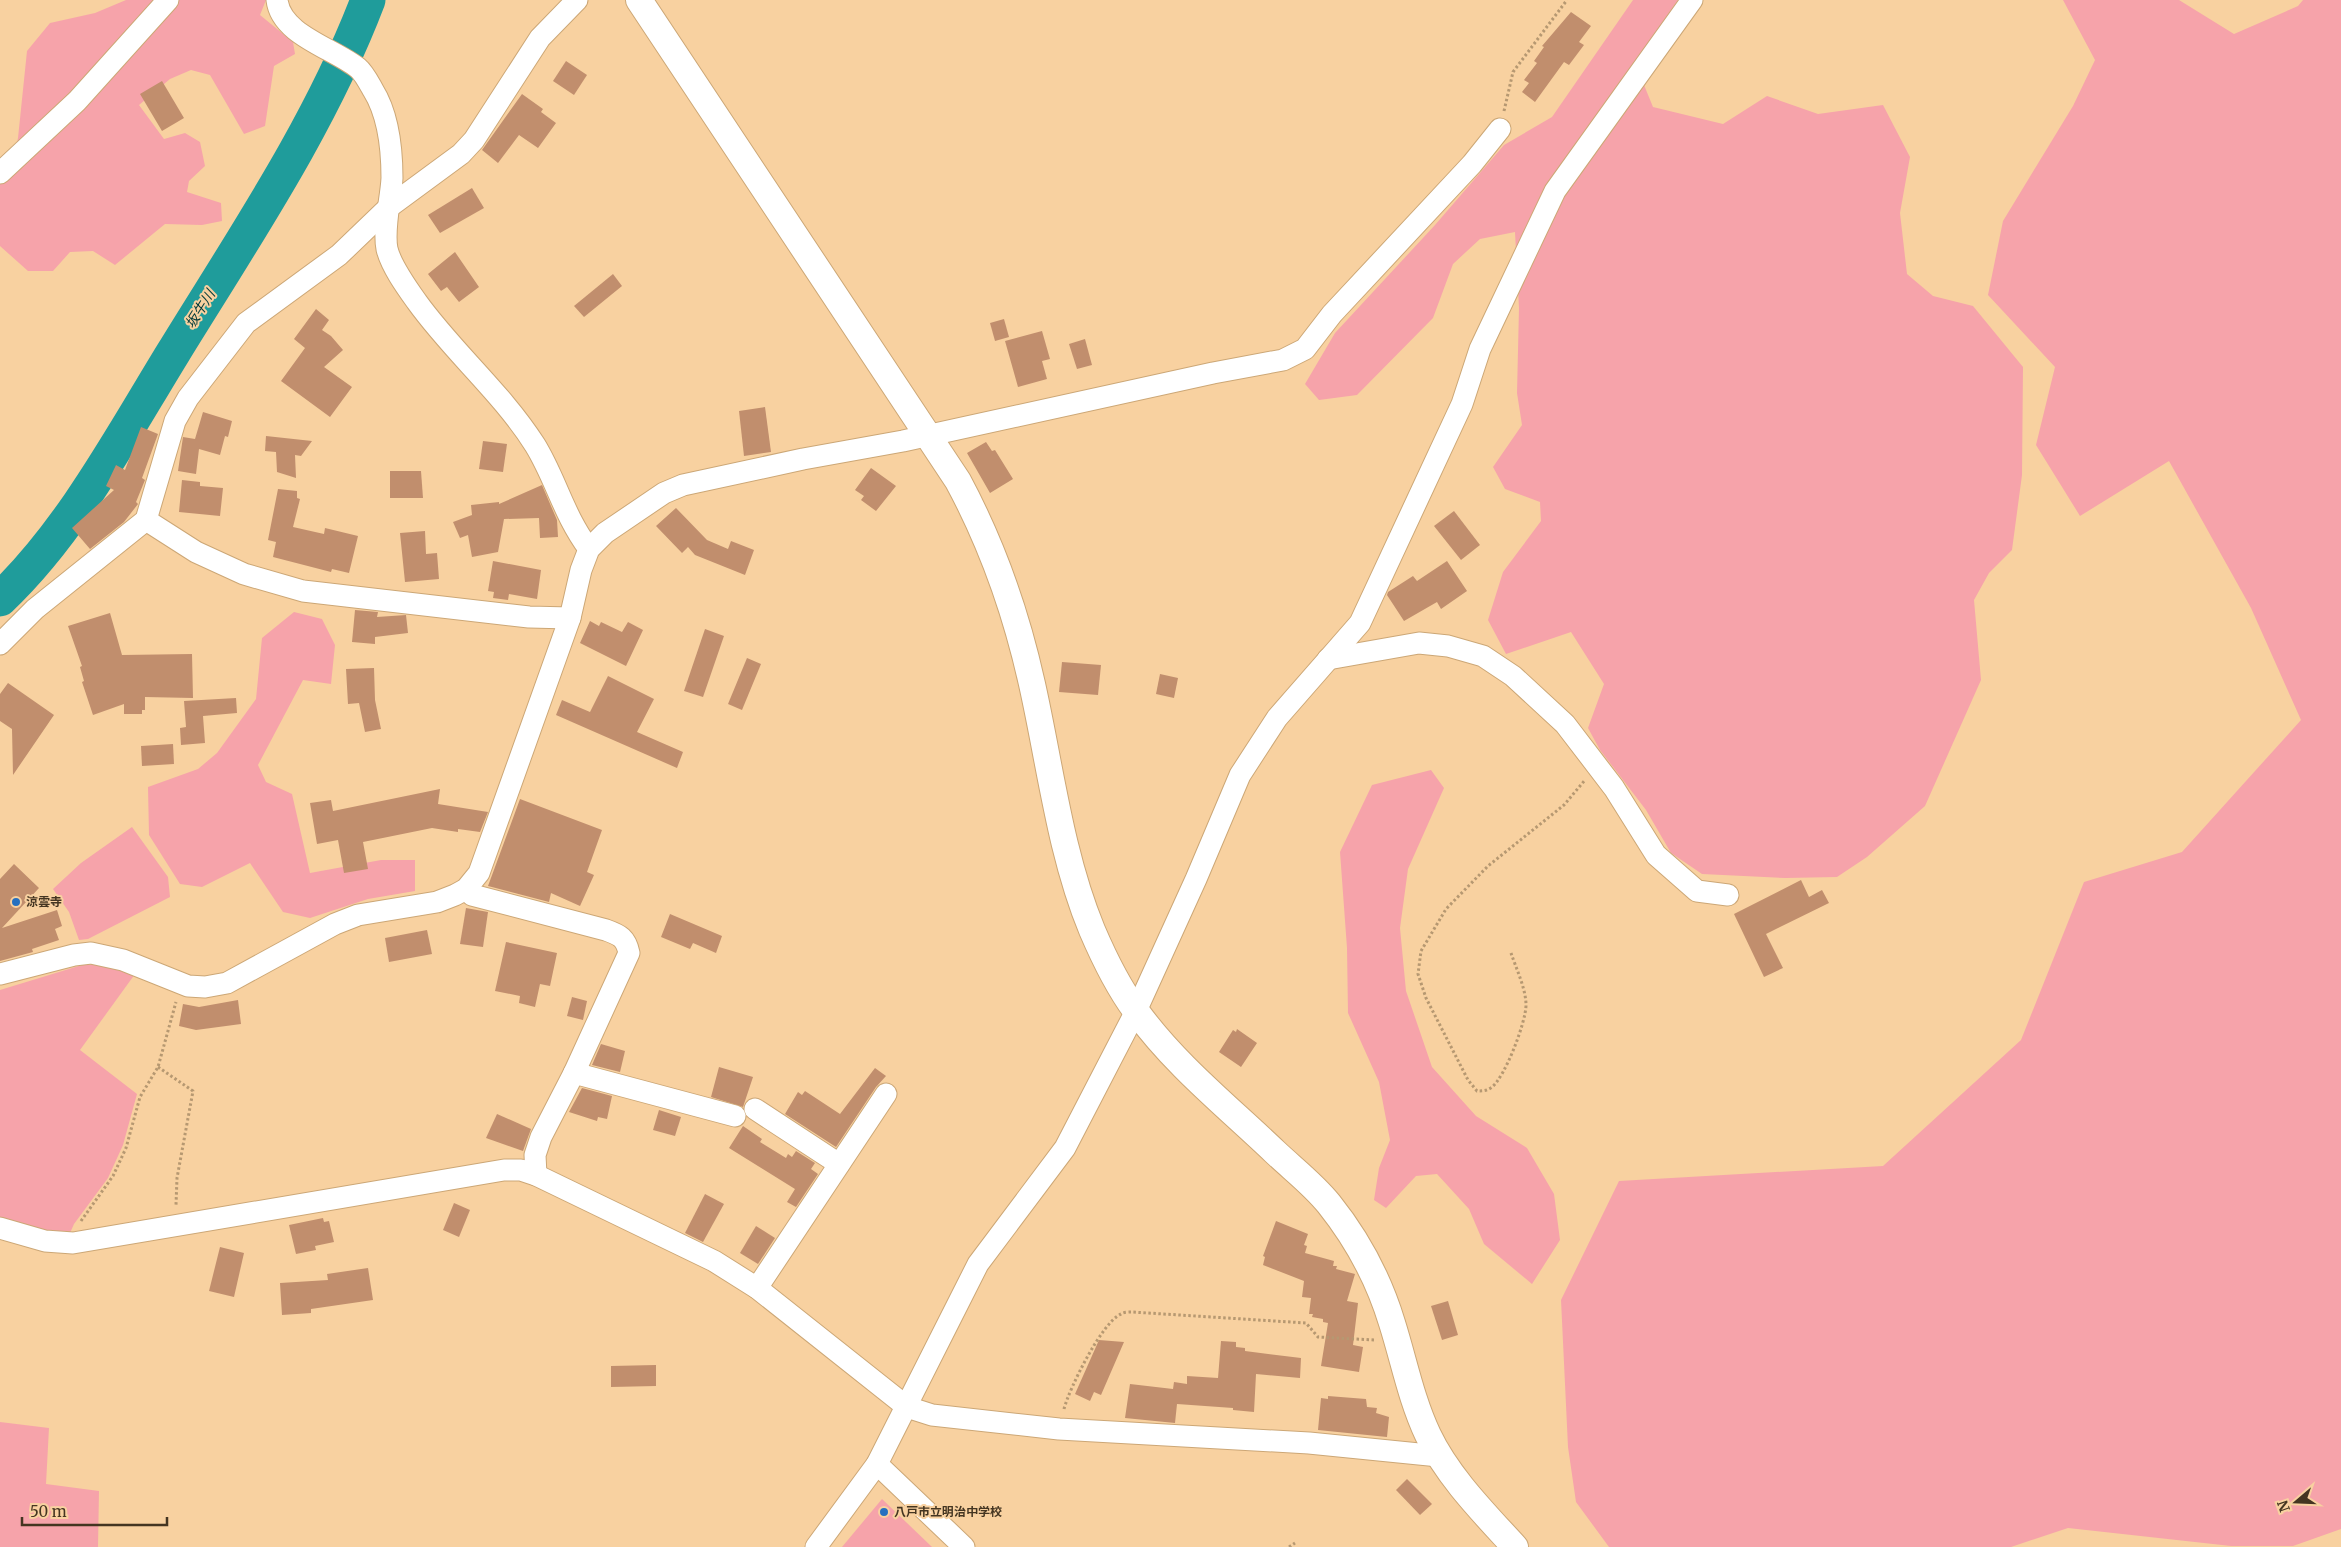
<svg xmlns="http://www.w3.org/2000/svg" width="2341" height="1547" viewBox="0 0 2341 1547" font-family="Merriweather,'Noto Sans JP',serif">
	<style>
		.green { fill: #f6a3aa }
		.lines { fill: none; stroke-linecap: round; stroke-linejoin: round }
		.river { stroke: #1f9c9b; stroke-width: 35 }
		.building { fill: #c18e6d }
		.minor-casing { stroke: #cca776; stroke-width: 23 }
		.tertiary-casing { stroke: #cca776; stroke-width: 28 }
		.path { stroke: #b69871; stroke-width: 3; stroke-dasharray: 2.5 2.5; stroke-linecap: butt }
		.minor { stroke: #fff; stroke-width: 21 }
		.tertiary { stroke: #fff; stroke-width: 26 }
		.poi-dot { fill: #2670c0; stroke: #f8d1a0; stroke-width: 2 }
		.labels { text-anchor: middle; stroke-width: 4; stroke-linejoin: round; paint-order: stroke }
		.poi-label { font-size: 12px; font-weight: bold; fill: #443521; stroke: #f8d1a0; text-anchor: start }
		.water-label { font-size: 14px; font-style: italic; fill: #043b3a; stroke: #f8d1a0 }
	</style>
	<rect width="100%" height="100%" fill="#f8d1a0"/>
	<g class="green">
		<path d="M126 0H266L260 15 293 42 295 54 274 66 265 126 244 134 210 75 191 70 170 79 139 105 164 139 185 133 200 142 205 166 189 181 187 192 221 203 222 221 202 225 165 224 115 265 93 251 70 252 53 271H28L0 246V184L10 174 18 138 27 51 50 23 95 13Z"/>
		<path d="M1633 0H1678L1635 63 1653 107 1723 124 1767 96 1818 114 1883 105 1910 157 1900 213 1907 274 1933 296 1973 306 2023 367 2022 475 2012 550 1989 573 1974 600 1981 680 1925 806 1867 857 1837 877 1785 878 1702 874 1671 853 1646 810 1600 750 1588 728 1604 684 1571 632 1506 654 1488 620 1503 572 1541 521 1540 502 1505 489 1493 467 1522 425 1517 393 1519 308 1515 232 1480 239 1453 264 1433 318 1357 395 1319 400 1305 384 1335 333 1435 225 1504 145 1552 117Z"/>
		<path d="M2063 0H2179L2234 34 2298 6 2303 0H2341V1529L2293 1546H2231L2068 1528 2011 1547H1609L1576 1502 1568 1447 1561 1300 1619 1181 1883 1166 2021 1040 2084 882 2182 852 2301 720 2251 608 2169 461 2080 516 2036 445 2055 367 1988 295 2003 221 2073 106 2095 60Z"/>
		<path d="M294 612 322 619 335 645 331 684 303 680 258 765 266 782 292 794 310 873 381 860H415V891L368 899 310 918 283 912 250 863 202 887 180 884 149 835 148 787 198 769 217 753 256 699 262 638Z"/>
		<path d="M1431 770 1444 788 1408 869 1400 928 1406 991 1432 1067 1476 1116 1527 1148 1554 1194 1560 1240 1532 1284 1484 1244 1469 1209 1437 1174 1416 1176 1386 1208 1374 1200 1379 1168 1390 1140 1379 1082 1348 1013 1347 948 1340 852 1372 785Z"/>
		<path d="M132 827 168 877 170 897 88 939 79 940 69 912 53 889 81 863Z"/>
		<path d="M100 964 135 974 80 1050 137 1094 123 1145 108 1178 74 1224 70 1233 44 1230 0 1217V990L82 965Z"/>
		<path d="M0 1422 49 1428 46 1484 99 1491 98 1547H0Z"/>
		<path d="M882 1499 932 1547H842Z"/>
	</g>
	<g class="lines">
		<path class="river" d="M0 599C71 532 122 436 173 353 243 239 320 126 368 0"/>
	</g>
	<g class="building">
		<path d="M1571 12 1591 26 1579 42 1584 45 1569 65 1564 62 1535 102 1522 92 1529 83 1524 80 1537 63 1534 61 1544 47 1542 46Z"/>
		<path d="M566 61 587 75 574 95 553 81Z"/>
		<path d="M162 81 184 118 162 131 140 94Z"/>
		<path d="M522 94 543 109 541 112 556 123 538 148 519 135 498 163 482 150Z"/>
		<path d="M472 188 484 208 440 233 428 215Z"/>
		<path d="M455 252 479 287 459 302 447 287 441 291 428 274Z"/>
		<path d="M613 274 622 286 584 317 574 306Z"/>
		<path d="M316 309 329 320 322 330 331 336 343 350 324 367 352 387 330 417 281 381 305 348 294 339Z"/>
		<path d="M1004 319 1009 337 995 341 990 323Z"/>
		<path d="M1042 331 1050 359 1042 361 1047 379 1018 387 1005 341Z"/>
		<path d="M1085 339 1092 365 1077 369 1069 344Z"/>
		<path d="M765 407 771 452 744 456 739 411Z"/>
		<path d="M203 412 232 421 228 437 225 436 220 455 199 449 196 474 178 471 183 437 195 439Z"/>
		<path d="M141 427 158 434 142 478 145 480 136 502 138 504 124 522 90 549 72 528 114 490 106 486 116 465 125 470Z"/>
		<path d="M266 436 312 441 301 456 295 455 296 478 277 472 276 452 265 451Z"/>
		<path d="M483 441 507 444 503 472 479 469Z"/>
		<path d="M986 442 992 451 995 450 1013 479 990 493 967 453Z"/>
		<path d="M871 468 896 486 876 511 861 500 864 496 855 490Z"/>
		<path d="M390 471H421L423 498H390Z"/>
		<path d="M182 480 200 482V486L223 488 220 516 179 512Z"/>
		<path d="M542 485 557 520 558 537 540 538 539 518 504 519 498 552 472 557 468 535 460 538 453 522 472 515 471 505 499 502V504Z"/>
		<path d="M278 489 297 491V498L300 499 293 527 324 534 325 528 358 536 349 573 332 569 331 572 273 557 276 542 268 540Z"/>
		<path d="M676 508 707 540 728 549 731 541 754 550 745 575 695 555 688 547 682 553 656 526Z"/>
		<path d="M1454 511 1480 545 1461 560 1434 526Z"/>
		<path d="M425 531 426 554 437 553 439 579 405 582 400 533Z"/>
		<path d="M493 561 541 570 537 599 509 594 508 600 493 598 494 592 488 591Z"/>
		<path d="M1447 561 1467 591 1441 609 1437 602 1404 621 1387 595 1388 592 1413 576 1417 581Z"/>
		<path d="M355 610 378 612 377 617 406 615 408 633 375 637V644L352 642Z"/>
		<path d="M110 613 122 655 192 654 193 698 145 697V710H142V714H124V704L93 715 82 682 84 681 80 667 82 666 68 626Z"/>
		<path d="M590 621 599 626 601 622 622 632 628 622 643 630 626 666 580 643Z"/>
		<path d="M705 629 724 636 703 697 684 691Z"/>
		<path d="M747 658 761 664 742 710 728 704Z"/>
		<path d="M1062 662 1101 665 1098 695 1059 692Z"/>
		<path d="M374 668 375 700 381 729 365 732 359 703 348 704 346 669Z"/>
		<path d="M1160 674 1178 678 1174 698 1156 694Z"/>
		<path d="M608 676 654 699 637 732 683 752 677 768 556 715 562 700 590 712Z"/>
		<path d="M8 683 54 715 13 775 12 729 0 721V694Z"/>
		<path d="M236 698 237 713 203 716 205 743 181 745 180 728 186 727 184 701Z"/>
		<path d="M173 744 174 764 142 766 141 746Z"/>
		<path d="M440 789 438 804 488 812 480 832 458 829V832L432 828 363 842 368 869 344 873 338 840 317 844 310 803 331 800 333 811Z"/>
		<path d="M520 799 602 830 587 872 594 875 580 906 551 893 549 902 488 886Z"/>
		<path d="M14 864 39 888 2 928 57 910 62 926 55 929 59 940 32 949 33 952 0 961V879Z"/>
		<path d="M1801 880 1809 897 1822 890 1829 903 1766 934 1783 968 1764 977 1734 914Z"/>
		<path d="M466 908 488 912 483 947 460 944Z"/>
		<path d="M670 914 722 936 716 953 693 943 690 949 661 937Z"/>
		<path d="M427 930 432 954 389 962 385 938Z"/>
		<path d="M506 942 557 953 550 986 540 984 535 1007 519 1003 520 996 495 991Z"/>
		<path d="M572 997 587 1001 583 1020 567 1016Z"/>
		<path d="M238 1000 241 1024 196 1030 179 1026 183 1004 199 1007Z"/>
		<path d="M1237 1029 1257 1043 1241 1067 1219 1052 1233 1030 1236 1032Z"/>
		<path d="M601 1044 625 1051 620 1072 592 1065Z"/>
		<path d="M719 1067 753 1077 743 1107 711 1097Z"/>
		<path d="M875 1068 886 1076 876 1087 836 1147 785 1114 798 1092 802 1095 805 1091 840 1114Z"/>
		<path d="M582 1088 612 1096 607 1119 598 1117 597 1121 569 1112Z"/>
		<path d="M659 1110 681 1117 675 1136 653 1130Z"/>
		<path d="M497 1114 531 1129 523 1151 486 1138Z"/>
		<path d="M743 1126 762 1139 760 1142 786 1158 788 1154 792 1157 796 1151 815 1163 811 1169 818 1174 796 1207 787 1202 795 1189 729 1148Z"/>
		<path d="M705 1194 724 1204 703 1242 685 1233Z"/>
		<path d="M454 1203 470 1210 459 1237 443 1230Z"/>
		<path d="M323 1218 324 1222 329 1221 334 1242 315 1246 316 1250 296 1254 289 1225Z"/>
		<path d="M1276 1221 1308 1234 1304 1245 1307 1246 1305 1253 1334 1261 1333 1266H1337L1336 1269 1355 1274 1347 1301 1358 1303 1353 1345 1363 1347 1359 1372 1321 1366 1328 1323 1323 1322V1319L1312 1317 1313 1314H1309L1311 1298 1302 1297 1304 1281 1263 1265 1265 1257 1263 1256Z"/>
		<path d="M756 1226 775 1238 758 1264 740 1253Z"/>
		<path d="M220 1247 244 1253 234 1297 209 1291Z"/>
		<path d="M368 1268 373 1300 311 1309V1313L282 1315 280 1283 328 1280 327 1274Z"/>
		<path d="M1448 1301 1458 1335 1442 1340 1431 1306Z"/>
		<path d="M1099 1340 1124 1342 1101 1395 1094 1392 1090 1401 1075 1394Z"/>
		<path d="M1221 1341 1236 1342V1347L1245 1348V1351L1301 1358 1300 1378 1256 1374 1254 1412 1233 1410V1408L1177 1404 1175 1423 1125 1418 1130 1384 1173 1389 1174 1382 1187 1384V1376L1218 1378Z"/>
		<path d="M656 1365V1386L611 1387V1366Z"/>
		<path d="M1328 1396 1366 1399 1367 1407 1377 1408 1376 1413 1389 1417 1387 1437 1318 1430 1321 1398 1328 1399Z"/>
		<path d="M1407 1479 1432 1504 1420 1515 1396 1490Z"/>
	</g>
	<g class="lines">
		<g class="minor-casing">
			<g id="minor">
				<path d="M277 0C281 35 333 48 358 68 364 73 369 83 373 90 388 114 392 149 392 178 391 199 383 228 387 249 391 266 407 288 417 302 453 352 502 393 535 445 556 479 563 514 589 549"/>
				<path d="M0 173 77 101 168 0"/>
				<path d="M146 520 196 552 244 574 303 591 529 617 570 618"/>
				<path d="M0 644 35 609 146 520 175 421 188 398 246 323 339 255 389 207 461 154 474 140 540 38 577 0"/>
				<path d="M1328 659 1419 643 1448 646 1483 656 1513 676 1565 724 1614 788 1656 855 1697 891 1728 895"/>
				<path d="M466 889 472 895 606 930C620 935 626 938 629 953L574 1073 541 1137 535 1155 536 1175"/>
				<path d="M0 974 74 955 91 953 123 960 188 986 205 987 227 983 335 924 358 915 437 902 455 895 466 889 479 873 570 618 581 570 589 549 605 533 664 493 683 485 803 459 903 441 1213 373 1283 360 1305 349 1332 314 1472 164 1500 129"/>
				<path d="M574 1073 735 1116"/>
				<path d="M755 1109 839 1164"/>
				<path d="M0 1228 45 1241 73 1243 504 1170H521L536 1175 714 1261 757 1288 907 1407 932 1415 1059 1429 1309 1443 1439 1456"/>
				<path d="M757 1288 886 1094"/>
				<path d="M877 1464 964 1547"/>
				<path d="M816 1547 877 1464 978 1264 1065 1148 1136 1011 1196 879 1240 775 1277 718 1360 623 1462 404 1480 349 1555 191 1692 0"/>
			</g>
		</g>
		<g class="tertiary-casing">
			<path id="tertiary" d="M639 0 958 481C993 546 1016 612 1032 684 1050 764 1060 853 1092 930 1104 958 1118 987 1136 1011 1175 1065 1228 1107 1275 1152 1293 1169 1314 1185 1329 1204 1357 1239 1379 1280 1392 1323 1404 1361 1411 1399 1428 1435 1448 1477 1484 1513 1515 1547"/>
		</g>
		<g class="path">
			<path d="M1504 111 1513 72 1567 0"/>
			<path d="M1511 953C1516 968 1526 989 1526 1005 1526 1022 1505 1077 1492 1087 1487 1091 1482 1091 1477 1091L1468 1080 1426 998 1418 974 1421 951 1446 909 1488 866 1564 805 1585 780"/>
			<path d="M158 1067 193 1091 177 1178 176 1205"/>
			<path d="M81 1221 113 1176 126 1148 140 1097 158 1067 176 1002"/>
			<path d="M1064 1409C1069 1389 1102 1322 1121 1314 1124 1312 1129 1312 1132 1312L1306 1323 1318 1337 1374 1340"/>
			<path d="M1289 1547 1295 1543"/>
		</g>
		<use href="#minor" class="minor"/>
		<use href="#tertiary" class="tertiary"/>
	</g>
	<g class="poi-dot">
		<circle cx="16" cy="902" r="5"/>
		<circle cx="884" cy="1512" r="5"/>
	</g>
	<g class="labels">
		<g class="poi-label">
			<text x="26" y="906">涼雲寺</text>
			<text x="894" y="1516">八戸市立明治中学校</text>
		</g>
		<g class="water-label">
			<text transform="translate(200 309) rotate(-58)" y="5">坂牛川</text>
		</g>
	</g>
	<g transform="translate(2296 1502) rotate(251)" stroke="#f8d1a0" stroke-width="4" paint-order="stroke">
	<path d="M0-4L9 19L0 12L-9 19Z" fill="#443521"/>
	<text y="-8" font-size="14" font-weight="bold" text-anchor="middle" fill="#443521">N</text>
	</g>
	<path d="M22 1517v8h145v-8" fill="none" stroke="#443521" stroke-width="2.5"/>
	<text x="30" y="1517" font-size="15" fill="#443521" stroke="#f8d1a0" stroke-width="4" paint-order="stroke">50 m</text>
</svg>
